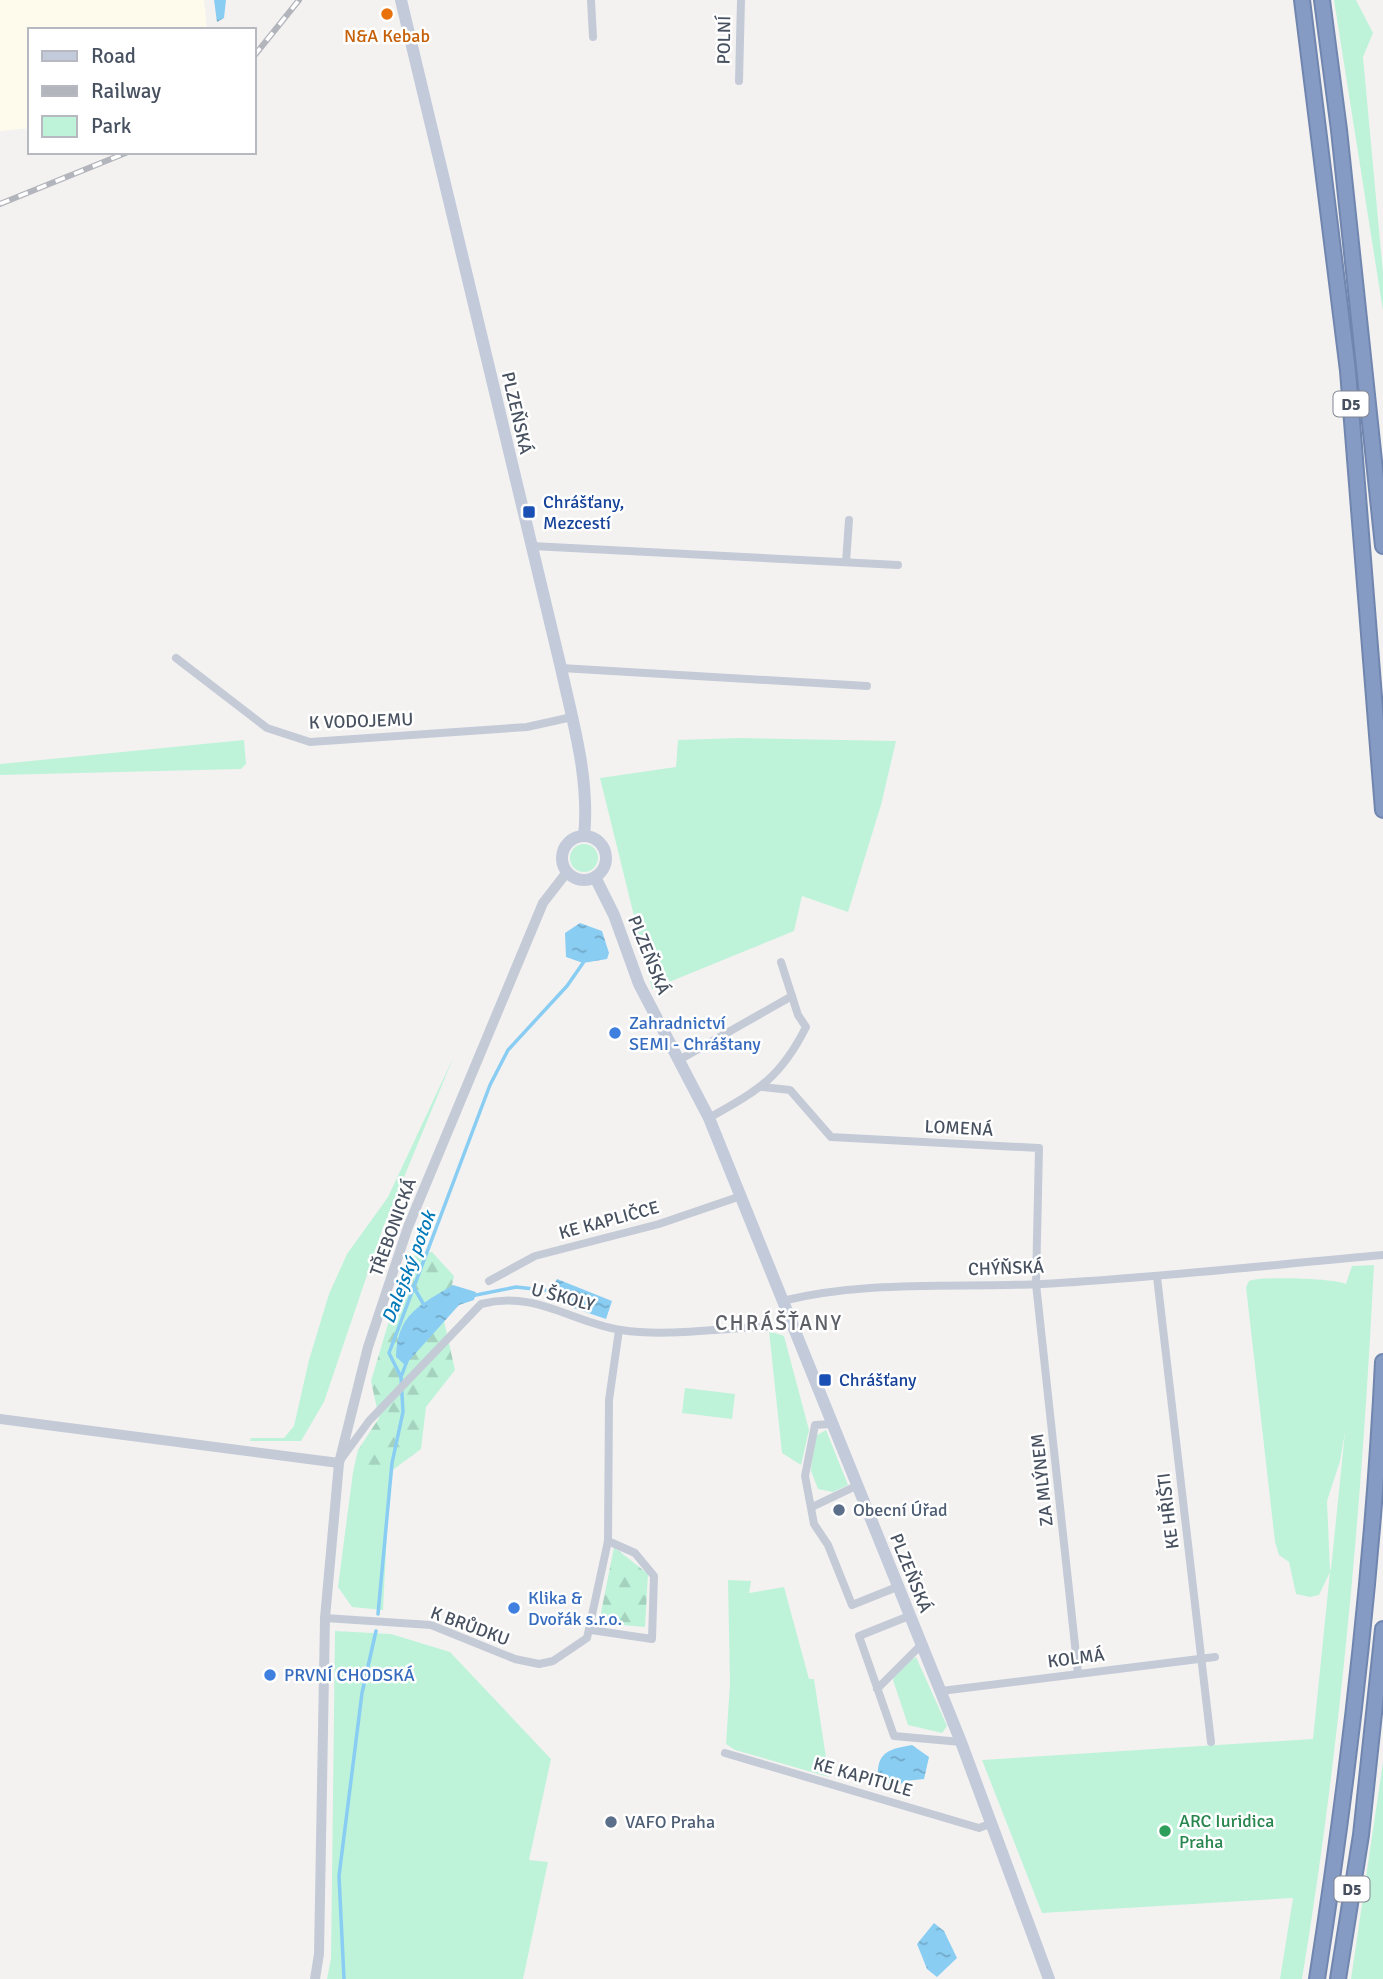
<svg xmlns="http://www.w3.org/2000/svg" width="1383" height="1979" viewBox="0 0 1383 1979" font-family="Signika,sans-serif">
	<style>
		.commercial { fill: #fefbec }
		.green { fill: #bef3da; fill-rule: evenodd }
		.forest { fill: url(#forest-firs) }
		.water { fill: url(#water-ripples) }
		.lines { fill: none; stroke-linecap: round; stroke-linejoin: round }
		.stream { stroke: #89cdf3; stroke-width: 3.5 }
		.motorway-casing { stroke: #7186af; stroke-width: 18 }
		.minor { stroke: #c4cbd7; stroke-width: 8 }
		.tertiary { stroke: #c4cbd7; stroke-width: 10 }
		.secondary { stroke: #c3cbdb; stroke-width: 12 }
		.motorway { stroke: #869bc3; stroke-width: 14 }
		.rail-casing { stroke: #b3b5bc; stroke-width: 6 }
		.rail { stroke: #fff; stroke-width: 3.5; stroke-dasharray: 10; stroke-linecap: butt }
		.food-dot { fill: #e8710a; stroke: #fff; stroke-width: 2.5 }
		.transit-dot { fill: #1a4fb4; stroke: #fff; stroke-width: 2.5 }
		.shop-dot { fill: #3f7fe0; stroke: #fff; stroke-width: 2.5 }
		.service-dot { fill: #5c6f8a; stroke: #fff; stroke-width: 2.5 }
		.leisure-dot { fill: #2e9e5b; stroke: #fff; stroke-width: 2.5 }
		.labels { text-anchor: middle; stroke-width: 5; stroke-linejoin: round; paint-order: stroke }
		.shield { fill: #fff; stroke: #7f8590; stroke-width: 2 }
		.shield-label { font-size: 16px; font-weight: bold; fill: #485160 }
		.food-label { font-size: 18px; fill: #c56008; stroke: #fff }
		.street-label { font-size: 18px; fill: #485160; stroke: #fff }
		.transit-label { font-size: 18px; fill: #164399; stroke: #fff; text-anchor: start }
		.shop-label { font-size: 18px; fill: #366cbe; stroke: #fff; text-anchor: start }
		.service-label { font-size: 18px; fill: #4e5e75; stroke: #fff; text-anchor: start }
		.leisure-label { font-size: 18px; fill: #27864d; stroke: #fff; text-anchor: start }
		.water-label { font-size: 19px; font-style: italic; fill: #0279b9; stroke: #fff }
		.quarter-label { font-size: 21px; letter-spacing: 2px; fill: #5d6067; stroke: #fff }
	</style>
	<defs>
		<pattern id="forest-firs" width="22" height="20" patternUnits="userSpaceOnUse" patternTransform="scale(1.75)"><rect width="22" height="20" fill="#bef3da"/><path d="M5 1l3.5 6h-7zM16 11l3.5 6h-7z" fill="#a5d2be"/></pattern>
		<pattern id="water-ripples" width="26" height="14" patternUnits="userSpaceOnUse" patternTransform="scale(1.75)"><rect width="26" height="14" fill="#89cdf3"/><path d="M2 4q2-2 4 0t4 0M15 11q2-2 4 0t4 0" fill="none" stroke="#72a9c8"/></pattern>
	</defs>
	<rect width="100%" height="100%" fill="#f4f2f1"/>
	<path class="commercial" d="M0 0H204L207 30H30V128L0 131Z"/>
	<g class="green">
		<path d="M1334 0H1356L1373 33 1363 57 1383 273V311Z"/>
		<path d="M739 738 896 741 881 805 848 912 802 896 794 931 652 989 600 778 676 767 678 740Z"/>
		<path d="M244 740 246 764 241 769 0 775V764Z"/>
		<circle cx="584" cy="858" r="14"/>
		<path d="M454 1056 383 1228 324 1402 301 1441H250L251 1438H284L294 1426 309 1360 329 1294 347 1254 388 1197Z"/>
		<path d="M1374 1265C1362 1503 1341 1743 1302 1979H1280L1293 1898 1042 1913 982 1760 1313 1739 1330 1572 1319 1595 1310 1597 1296 1594 1289 1562 1279 1555 1275 1542 1246 1287 1249 1281C1260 1276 1336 1278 1346 1284L1352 1266ZM1345 1432 1331 1569 1330 1570 1327 1501 1340 1461Z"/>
		<path d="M769 1331 784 1336 809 1430 801 1465 782 1453Z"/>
		<path d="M685 1388 735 1394 732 1419 682 1413Z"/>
		<path d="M826 1430 848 1485 833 1492 818 1489 811 1471 814 1437Z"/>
		<path d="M353 1472H390L383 1610 352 1607 338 1587Z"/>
		<path d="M728 1580 751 1581 749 1593 784 1587 809 1679H814L829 1777 735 1750 726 1744 730 1683Z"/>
		<path d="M335 1631 391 1634 450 1652 551 1759 529 1860 548 1862 523 1979H327L331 1958Z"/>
		<path d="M916 1657 947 1726 942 1733 908 1725 893 1680 897 1669Z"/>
		<path d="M1383 1762V1979H1351Z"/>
	</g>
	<g class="forest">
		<path d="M432 1252 454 1276 444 1321 455 1370 426 1407 421 1449 390 1472H353L358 1450 379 1418 371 1381 408 1257Z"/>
		<path d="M614 1547 648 1574 645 1627 599 1623Z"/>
	</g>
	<g class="water">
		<path d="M214 0H226L224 18 217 22Z"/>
		<path d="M580 923 602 931 609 953 607 959 583 963 566 957 565 933Z"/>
		<path d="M557 1279 612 1301 606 1319 547 1299Z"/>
		<path d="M453 1285 476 1292 474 1300 459 1305 405 1365 396 1357C397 1314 420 1305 453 1285Z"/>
		<path d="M912 1745 929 1757 924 1779 905 1781 890 1791 878 1779C876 1752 889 1749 912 1745Z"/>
		<path d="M934 1923 944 1931 957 1958 937 1977 927 1969 917 1944Z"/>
	</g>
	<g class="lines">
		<g class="stream">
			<path d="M413 1286 424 1305"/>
			<path d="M471 1296 516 1287 552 1291"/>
			<path d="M401 1377 407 1361"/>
			<path d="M378 1614 392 1463 403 1412 401 1377 389 1353 490 1085 508 1050 567 986 583 963"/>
			<path d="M344 1979 339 1876 362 1693 376 1631"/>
		</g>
		<g class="motorway-casing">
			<g id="motorway">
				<path d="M1302 0 1348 371 1383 810"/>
				<path d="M1322 0 1339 130 1383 546"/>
				<path d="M1317 1979C1349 1774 1373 1569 1383 1362"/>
				<path d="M1338 1979 1361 1835 1383 1629"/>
			</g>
		</g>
		<g class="minor">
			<path d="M591 0 593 37"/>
			<path d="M739 81 741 0"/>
			<path d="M532 546 898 565"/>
			<path d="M846 562 849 520"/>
			<path d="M176 658 267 728 310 742 527 727 572 717"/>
			<path d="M561 668 867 686"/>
			<path d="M679 1060 792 996"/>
			<path d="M762 1087 790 1090 831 1137 1039 1148 1036 1284 1078 1673"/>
			<path d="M709 1118C757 1091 780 1079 806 1027L798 1015 781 962"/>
			<path d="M1157 1277 1211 1742"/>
			<path d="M489 1281 535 1256 659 1224 741 1196"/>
			<path d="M782 1301C868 1280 955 1288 1042 1284 1156 1278 1269 1265 1383 1255"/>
			<path d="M831 1424 815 1425 805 1476 814 1524 828 1545 852 1605 897 1587"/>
			<path d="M342 1458 369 1421 481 1304C536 1290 570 1322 621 1330 667 1337 719 1328 765 1327"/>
			<path d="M812 1507 856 1486"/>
			<path d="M909 1616 859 1636 894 1736 961 1742"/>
			<path d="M325 1618 431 1625 515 1659 539 1664 553 1661 587 1638 608 1541 609 1400 619 1330"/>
			<path d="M591 1630 652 1639 654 1576 635 1553 608 1541"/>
			<path d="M877 1689 921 1645"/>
			<path d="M941 1691 1215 1657"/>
			<path d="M725 1753 979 1828 992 1823"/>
		</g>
		<g class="tertiary">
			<path d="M0 1419 339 1463"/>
			<path d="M315 1979 319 1954 325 1618 339 1463 368 1347 408 1227 543 903 567 872"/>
		</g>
		<g class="secondary">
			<path d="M401 0 561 668C573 723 590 779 584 836"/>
			<circle cx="584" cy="858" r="22"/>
			<path d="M595 877 614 915 639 984 709 1118 961 1742 1049 1979"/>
		</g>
		<use href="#motorway" class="motorway"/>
		<g class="rail-casing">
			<g id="rail">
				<path d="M254 56 299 0"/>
				<path d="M0 204 128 152"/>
			</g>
		</g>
		<use href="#rail" class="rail"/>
	</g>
	<circle class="food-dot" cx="387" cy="14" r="7"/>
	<g class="transit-dot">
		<rect x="522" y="505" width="14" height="14" rx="3.5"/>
		<rect x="818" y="1373" width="14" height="14" rx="3.5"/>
	</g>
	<g class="shop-dot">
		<circle cx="615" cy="1033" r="7"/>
		<circle cx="514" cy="1608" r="7"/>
		<circle cx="270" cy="1675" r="7"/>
	</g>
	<g class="service-dot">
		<circle cx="839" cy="1510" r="7"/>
		<circle cx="611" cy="1822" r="7"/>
	</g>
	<circle class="leisure-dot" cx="1165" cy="1831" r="7"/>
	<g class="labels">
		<g class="shield">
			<rect x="1333.5" y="391.5" width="35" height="25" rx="5"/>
			<rect x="1334.5" y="1876.5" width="35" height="25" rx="5"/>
		</g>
		<g class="shield-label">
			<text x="1351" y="410">D5</text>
			<text x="1352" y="1895">D5</text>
		</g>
		<g class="food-label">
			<text x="387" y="42">N&amp;A Kebab</text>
		</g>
		<g class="street-label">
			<text transform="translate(724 40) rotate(-89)" y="6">POLNÍ</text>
			<text transform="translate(517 413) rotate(77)" y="6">PLZEŇSKÁ</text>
			<text transform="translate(361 721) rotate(-2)" y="6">K VODOJEMU</text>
			<text transform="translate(649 955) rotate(68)" y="6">PLZEŇSKÁ</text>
			<text transform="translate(959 1128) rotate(3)" y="6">LOMENÁ</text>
			<text transform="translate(609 1220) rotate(-15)" y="6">KE KAPLIČCE</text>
			<text transform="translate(393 1227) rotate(-70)" y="6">TŘEBONICKÁ</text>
			<text transform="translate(1006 1268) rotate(-2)" y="6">CHÝŇSKÁ</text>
			<text transform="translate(563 1297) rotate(15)" y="6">U ŠKOLY</text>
			<text transform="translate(1042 1480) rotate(-96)" y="6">ZA MLÝNEM</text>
			<text transform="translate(1168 1511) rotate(-97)" y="6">KE HŘIŠTI</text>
			<text transform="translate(911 1573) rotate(68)" y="6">PLZEŇSKÁ</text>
			<text transform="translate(470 1626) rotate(20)" y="6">K BRŮDKU</text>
			<text transform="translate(1076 1658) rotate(-7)" y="6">KOLMÁ</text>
			<text transform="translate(863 1777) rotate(16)" y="6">KE KAPITULE</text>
		</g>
		<g class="transit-label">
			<text x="543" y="508">Chrášťany,<tspan x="543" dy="21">Mezcestí</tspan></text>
			<text x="839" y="1386">Chrášťany</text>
		</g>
		<g class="shop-label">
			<text x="629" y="1029">Zahradnictví<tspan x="629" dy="21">SEMI - Chráštany</tspan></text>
			<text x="528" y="1604">Klika &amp;<tspan x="528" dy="21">Dvořák s.r.o.</tspan></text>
			<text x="284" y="1681">PRVNÍ CHODSKÁ</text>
		</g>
		<g class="service-label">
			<text x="853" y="1516">Obecní Úřad</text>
			<text x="625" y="1828">VAFO Praha</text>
		</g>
		<g class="leisure-label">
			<text x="1179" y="1827">ARC Iuridica<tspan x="1179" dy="21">Praha</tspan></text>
		</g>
		<g class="water-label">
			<text transform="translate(408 1267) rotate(-69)" y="7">Dalejský potok</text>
		</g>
		<g class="quarter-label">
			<text x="779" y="1330">CHRÁŠŤANY</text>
		</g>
	</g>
	<rect x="28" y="28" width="228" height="126" fill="#ffffff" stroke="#b6b9bf" stroke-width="2"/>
	<rect x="42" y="51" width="35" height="10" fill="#c3cbdb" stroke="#b6b9bf" stroke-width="2"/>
	<text x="91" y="63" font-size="21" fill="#485160">Road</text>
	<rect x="42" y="86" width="35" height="10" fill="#b3b5bc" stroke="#b6b9bf" stroke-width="2"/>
	<text x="91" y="98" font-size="21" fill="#485160">Railway</text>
	<rect x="42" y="116" width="35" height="21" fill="#bef3da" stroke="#b6b9bf" stroke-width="2"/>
	<text x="91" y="133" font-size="21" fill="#485160">Park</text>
</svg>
